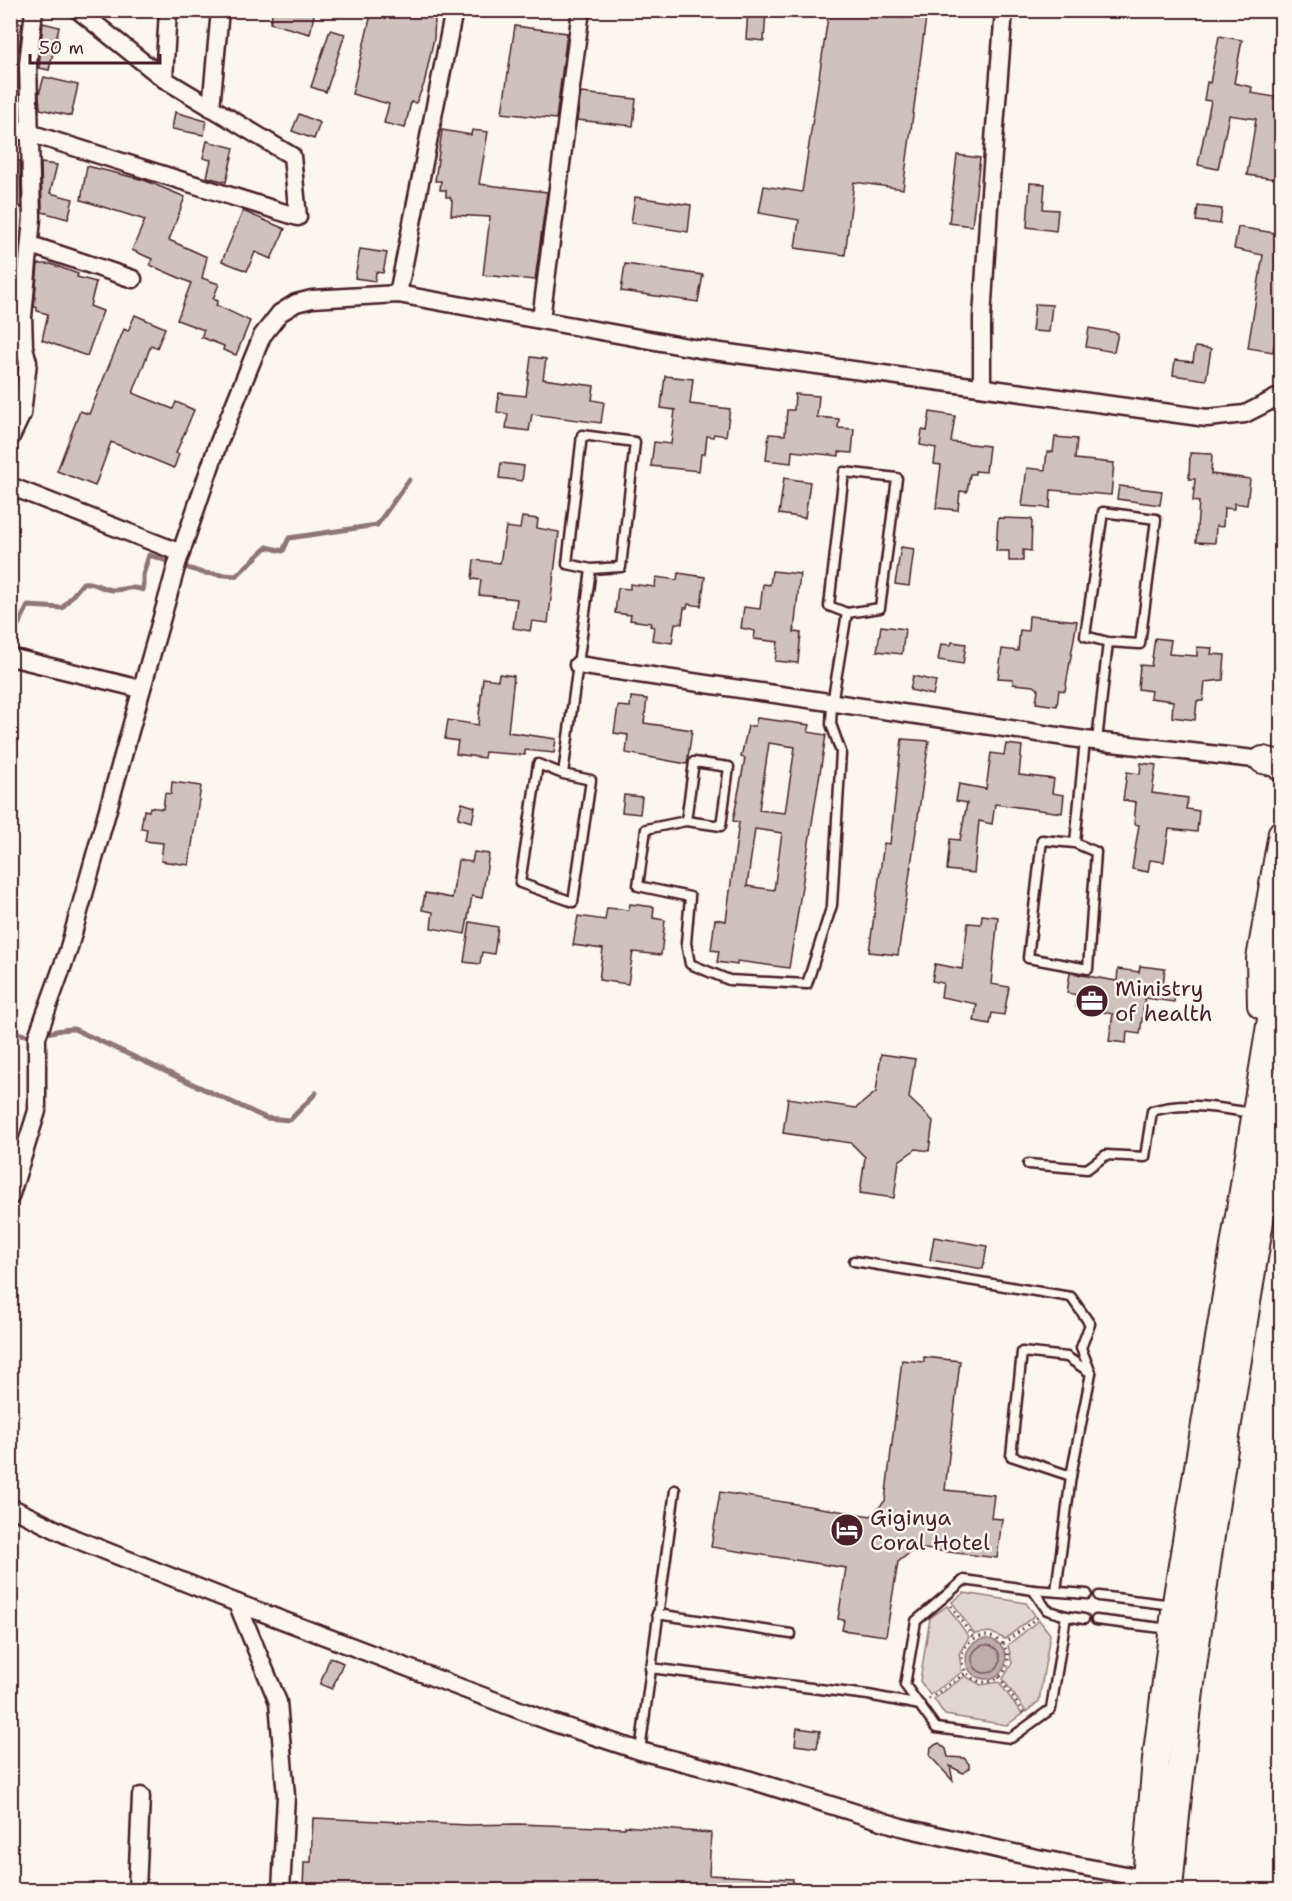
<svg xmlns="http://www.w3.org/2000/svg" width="1292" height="1901" viewBox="0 0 1292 1901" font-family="'Shantell Sans',sans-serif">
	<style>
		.built { fill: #eee7de }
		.green { fill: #e2d7d0; stroke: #967b7e; stroke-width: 1.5 }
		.water { fill: #bfadaa; stroke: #907477; stroke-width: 1.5 }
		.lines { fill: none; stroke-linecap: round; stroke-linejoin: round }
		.shore { stroke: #79585e; stroke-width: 1.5 }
		.stream { stroke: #907477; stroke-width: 5 }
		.building { fill: #cfc2bc; stroke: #4a1f2b; stroke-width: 1.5; fill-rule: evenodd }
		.service-casing { stroke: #4a1f2b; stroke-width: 13 }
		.minor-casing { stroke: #4a1f2b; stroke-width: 21 }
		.primary-casing { stroke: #4a1f2b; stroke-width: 30 }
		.path { stroke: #4a1f2b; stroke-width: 3; stroke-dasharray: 1.5 4.5; stroke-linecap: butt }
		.service { stroke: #fbf7ec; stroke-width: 8 }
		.minor { stroke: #fbf7ec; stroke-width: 16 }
		.primary { stroke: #fbf7ec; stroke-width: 26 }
		.labels { text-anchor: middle; stroke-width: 5; stroke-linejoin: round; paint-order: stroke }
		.poi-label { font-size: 22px; fill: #4a1f2b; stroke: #fbf7ec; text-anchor: start }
	</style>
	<rect width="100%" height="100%" fill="#fbf7ec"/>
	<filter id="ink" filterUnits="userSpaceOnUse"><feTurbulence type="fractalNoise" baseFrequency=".0167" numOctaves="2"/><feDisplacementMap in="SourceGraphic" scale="12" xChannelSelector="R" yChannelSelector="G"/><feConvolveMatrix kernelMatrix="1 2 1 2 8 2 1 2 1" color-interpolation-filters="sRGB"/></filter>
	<g filter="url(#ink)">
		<path class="built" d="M1281 1806V1869L1273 1864Z"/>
		<g class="green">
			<path d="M964 1593 1026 1603 1035 1615 1005 1639 990 1632 974 1634 952 1602Z"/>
			<path d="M947 1606 969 1637 959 1654 962 1672 930 1695 920 1681 930 1618Z"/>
			<path d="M1039 1620 1050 1634 1039 1701 1026 1712 1003 1679 1012 1663 1008 1645Z"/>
			<path d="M965 1676 981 1685 999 1682 1022 1714 1007 1725 945 1715 934 1699Z"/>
		</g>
		<circle class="water" cx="986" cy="1659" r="20"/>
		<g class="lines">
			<circle class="shore" cx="986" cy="1659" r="14"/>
			<g class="stream">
				<path d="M10 625 17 627 28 606 62 608 83 583C95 581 102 590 113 590 126 590 128 585 143 590V575L149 555 203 573 236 576 267 547 283 551 289 538 377 525 409 480"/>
				<path d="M10 1036 18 1033C37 1041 53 1028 74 1029L266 1118 290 1120 316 1093"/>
			</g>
		</g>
		<g class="building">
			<path d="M273 10H315L310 34 270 23Z"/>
			<path d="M372 10 435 18 434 38 424 84 416 103 411 102 405 128 384 123 389 104 352 94Z"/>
			<path d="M748 10H766L764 41 746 39Z"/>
			<path d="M829 10H851L904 18 905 10H927L903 189 854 182 845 255 795 248 799 220 759 213 764 186 802 192Z"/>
			<path d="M10 23H22L19 50H10Z"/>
			<path d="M43 23 59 27 49 70 39 68Z"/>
			<path d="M515 26 567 33 556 119 502 113Z"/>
			<path d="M330 30 345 34 326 92 311 87Z"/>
			<path d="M1219 36 1242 40 1234 83 1252 87 1251 93 1281 98 1277 130 1281 131V141L1275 179 1247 175 1256 119 1229 115 1218 169 1198 165 1211 101 1204 100 1207 82 1210 83Z"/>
			<path d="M44 77 78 85 71 116 40 109 39 94Z"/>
			<path d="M10 91 18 92 19 104 10 103Z"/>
			<path d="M581 93 636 99 633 126 577 120Z"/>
			<path d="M175 112 206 121 204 135 172 129Z"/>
			<path d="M299 114 320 123 314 139 292 131Z"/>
			<path d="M442 130 471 135 472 130 488 132 479 184 547 192 535 280 483 275 490 217 451 215 452 201 450 197H446V190H440L441 181H435Z"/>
			<path d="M207 141 234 148 226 182 207 177 211 160 203 158Z"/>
			<path d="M957 155 980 158 972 226 949 223Z"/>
			<path d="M10 160 20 161 21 208 11 207 13 186H10Z"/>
			<path d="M41 163 57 165 50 193 73 199 68 219 42 212Z"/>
			<path d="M87 166 144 180 185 197 169 240 207 257 202 278 219 284 213 299 218 301 216 305 250 321 236 355 223 350 224 346 201 337 204 330 177 320 191 283 150 265 152 259 132 250 145 220 81 200Z"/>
			<path d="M1030 183 1045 184 1043 209 1058 210 1056 231 1027 227Z"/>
			<path d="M635 197 691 205 688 232 631 223Z"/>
			<path d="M1198 206 1222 209 1220 224 1196 221Z"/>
			<path d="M243 211 285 229 271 259 255 252 247 271 222 261Z"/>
			<path d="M1238 227 1281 234V304L1273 352 1248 348 1263 255 1234 249Z"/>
			<path d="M360 249 387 253 383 273 376 272 375 281 355 278Z"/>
			<path d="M10 263H17L14 304H10Z"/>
			<path d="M38 264H51L78 274 77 277 96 282 90 306 103 311 87 356 42 340 48 314 37 311V307H34Z"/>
			<path d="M625 264 703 275 698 302 621 291Z"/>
			<path d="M1035 304 1052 305 1049 332 1032 331Z"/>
			<path d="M135 315 165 328 157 348 151 345 133 393 173 409 176 402 194 410 176 453 179 454 174 468 111 442 95 486 57 471 80 411 89 414 124 329 128 331Z"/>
			<path d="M1089 328 1118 333 1114 352 1086 347Z"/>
			<path d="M1195 347 1211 349 1206 380 1173 375 1175 360 1193 362Z"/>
			<path d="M531 357 546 359 543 379 594 386 592 400 604 402 601 423 532 414 529 431 506 428 508 414 497 412 499 393 526 396Z"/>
			<path d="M665 376 693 379 690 404 730 409 726 436 714 434 713 437 707 436 705 454H701L699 471 651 466 654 442 671 444 675 410 661 408Z"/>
			<path d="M795 394 819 396 817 417 839 419 838 428 854 429 852 453 839 452V456L792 451 791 463 766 460 769 434 785 435 787 410H794Z"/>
			<path d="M930 412 955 416 951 442 989 446 986 472 975 471V474H970L967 492 960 491 958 510 936 508 941 465 934 464 936 448 920 445 922 430 927 431Z"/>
			<path d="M1055 437 1077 439 1075 459 1114 463 1111 495 1051 490 1050 508 1022 506 1027 468 1045 470 1047 452H1053Z"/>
			<path d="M1190 453 1212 454 1211 474 1250 479 1247 505 1234 503V509L1224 508 1223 527 1216 526 1215 543 1196 542 1199 502 1193 501 1195 479H1189Z"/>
			<path d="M501 463 524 466 522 481 499 478Z"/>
			<path d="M784 478 810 482 805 518 779 514Z"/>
			<path d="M1119 486 1162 491 1160 505 1117 499Z"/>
			<path d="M522 517 538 519 537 528 559 532 548 623 532 621 530 631 513 628 517 599 479 595 481 580 472 579 474 560 500 563 506 527 520 529Z"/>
			<path d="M998 518 1032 519 1031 551 1023 550V561H1009V551H996Z"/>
			<path d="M901 547 914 549 909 586 895 584Z"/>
			<path d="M772 571 800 574 794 632 801 633 798 663 775 661 778 642 754 639 755 631 741 628 744 607 760 609 763 584 770 585Z"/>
			<path d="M678 573 705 577 701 606 688 604 687 608H684L682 624 675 623 672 643 652 640 654 627 650 626 651 623 630 620 631 615 615 613 618 588 630 589V584L655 587 656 577 677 580Z"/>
			<path d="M1029 616 1077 621 1065 691 1059 690 1057 706 1036 703 1038 689 1034 686 1013 684V679L998 678 1002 649 1018 651 1020 630 1028 631Z"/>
			<path d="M881 626 905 629 902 654 877 651Z"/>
			<path d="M1155 638 1171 640 1169 654 1197 656V647L1212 648 1211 654 1225 655 1223 680 1205 682 1203 701H1197L1195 720 1172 717 1173 701 1150 698 1151 691 1138 689 1140 665 1151 666Z"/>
			<path d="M952 642 966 644 963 664 938 660 941 644 951 645Z"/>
			<path d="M499 674 514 676 508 732 556 739 554 753 525 750V755L485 752 484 758 456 754 458 741 445 739 448 720 478 725 483 678 498 680Z"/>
			<path d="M913 676 936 681 933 695 910 690Z"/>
			<path d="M631 697 647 699 644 723 692 730 687 764 626 753 628 735 614 733 618 706 630 707Z"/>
			<path d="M757 718 810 725 808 732 826 735 789 968 737 961V965L717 962 719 951 711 950 715 919 726 921 739 822 733 821 745 758 741 757 748 726H755ZM769 743 795 747 785 813 759 810ZM755 829 782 833 774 890 747 886Z"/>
			<path d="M902 739 929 741 898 955 869 952 884 843 890 844Z"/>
			<path d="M1006 744 1022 746 1019 775 1054 779 1052 793 1064 795 1062 813 995 804 992 824 979 821 974 873 947 870 950 839 960 840 967 803 956 801 959 784 986 789 991 753 1004 755Z"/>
			<path d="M1141 763 1156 765 1152 793 1188 798 1186 809 1199 811 1197 832 1169 829 1164 862 1150 860 1148 872 1132 869 1139 825 1134 824 1136 802 1123 800 1127 772 1140 774Z"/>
			<path d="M172 782 201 786 189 865 161 861 163 843 145 841 147 829 141 828 144 810 149 811 150 807 163 809 165 793 171 794Z"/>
			<path d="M624 795 642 797 640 814 622 812Z"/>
			<path d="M462 803 475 807 472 822 458 818Z"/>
			<path d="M474 852 489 854 482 898 472 896 465 934 431 928 433 912 422 910 425 893 452 898 458 860 472 862Z"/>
			<path d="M630 904 654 907 653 918 665 920 661 955 633 952 628 984 599 980 603 949 573 945 578 916 605 920 607 908 629 910Z"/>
			<path d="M982 915 998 917 991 984 1009 987 1004 1015 992 1013 990 1024 974 1021 977 1004 941 997 943 983 932 981 935 964 962 969 968 923 981 924Z"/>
			<path d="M470 922 498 927 494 954 482 952 480 964 464 962Z"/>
			<path d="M1140 966 1165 969 1163 985 1176 986 1174 1002 1145 998 1140 1034 1127 1032 1126 1043 1109 1041 1113 1014 1076 1007 1078 995 1067 993 1070 973 1117 981 1118 969 1139 972Z"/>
			<path d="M881 1054 915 1059 909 1098 933 1121 929 1151 916 1149 899 1161 894 1198 860 1193 865 1157 851 1143 783 1133 788 1098 856 1108 876 1092Z"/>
			<path d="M934 1237 987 1246 983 1269 930 1260Z"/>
			<path d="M924 1357 960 1361 945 1490 994 1495 991 1518 1002 1519 997 1558 916 1548 898 1562 886 1636 842 1630 844 1620 838 1619 846 1568 711 1547 720 1492 871 1516 885 1501 902 1360 924 1362Z"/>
			<path d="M330 1657 343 1663 332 1689 320 1684Z"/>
			<path d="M797 1728 820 1731 817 1748 795 1745Z"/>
			<path d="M939 1743 946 1749 948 1757 964 1758 969 1764V1768L963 1773 950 1766 953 1781 930 1756 931 1747Z"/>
			<path d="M313 1818 468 1825 518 1824 625 1828V1826L711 1833 709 1875 793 1879 792 1890H303L304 1862H311Z"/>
		</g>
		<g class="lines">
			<g class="service-casing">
				<g id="service">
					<path d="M844 472 897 478 880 608 847 613 829 606Z"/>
					<path d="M1097 741 1108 642 1085 636 1103 512 1156 519 1140 644 1108 642"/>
					<path d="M563 774 538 764 520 883 573 902 591 780 563 774 591 569 567 564 582 435 635 442 621 567 591 569"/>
					<path d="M686 821 694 762 729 767 721 826 686 821 646 829 638 886 690 897 686 943 690 964 729 980 807 984 832 905 841 752 831 724 832 704 847 613"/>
					<path d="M1075 843 1042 840 1028 958 1088 969 1096 852 1075 843 1085 740"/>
					<path d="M1028 1164 1087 1169 1106 1155 1145 1157 1152 1111C1185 1101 1218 1108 1252 1113"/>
					<path d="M854 1261 1071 1297 1090 1324 1081 1348 1091 1373 1071 1476 1056 1591"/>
					<path d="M1071 1476 1011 1456 1022 1352 1067 1357 1091 1373"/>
					<path d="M964 1580 1033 1590 1047 1610 1066 1616 1051 1709 1011 1738 936 1728 905 1685 916 1621Z"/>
					<path d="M1033 1590 1087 1594"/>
					<path d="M1099 1596 1173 1605"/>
					<path d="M657 1614 791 1634"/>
					<path d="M1066 1616 1084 1619"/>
					<path d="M1096 1620 1170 1629"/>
					<path d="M650 1668 868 1695 920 1705"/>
					<path d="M640 1751 675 1490"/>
				</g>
			</g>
			<g class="minor-casing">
				<g id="minor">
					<path d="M164 79 168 10"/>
					<path d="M211 108 220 10"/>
					<path d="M10 127 298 217 292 156 164 79 78 10"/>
					<path d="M31 245 133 279"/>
					<path d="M398 294 454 10"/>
					<path d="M541 319 581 10"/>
					<path d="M982 386V318L989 206 1004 10"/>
					<path d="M10 439 22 414 28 362 24 347 23 317 32 218 28 64 34 10"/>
					<path d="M10 486 181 553"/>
					<path d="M10 657 141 689"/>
					<path d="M578 665 1085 740 1263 760"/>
					<path d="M10 1197 37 1111V1037L68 951 177 564 217 447 262 336 280 313 296 303 312 299 398 294 699 349 1207 418 1245 414 1282 395"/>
					<path d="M10 1507 73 1538 237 1603 551 1722 640 1751 741 1777 901 1827 1032 1857 1147 1879"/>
					<path d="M237 1603 278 1702 286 1796 281 1890"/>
					<path d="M137 1890 141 1796"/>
				</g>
			</g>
			<g class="primary-casing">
				<g id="primary">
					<path d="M1263 760 1276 763 1282 768"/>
					<path d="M1261 1005 1260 959 1282 833"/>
					<path d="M1145 1890 1156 1760 1177 1596 1282 952"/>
					<path d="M1169 1890C1192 1619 1240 1351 1282 1083"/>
				</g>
			</g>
			<g class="path">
				<path d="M951 1606 974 1639"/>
				<circle cx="985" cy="1659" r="23"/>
				<path d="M1003 1644 1039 1616"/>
				<path d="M999 1677 1025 1715"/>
				<path d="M929 1699 967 1672"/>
			</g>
			<use href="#service" class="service"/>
			<use href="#minor" class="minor"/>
			<use href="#primary" class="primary"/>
		</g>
	</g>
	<defs>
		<g id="office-disc" transform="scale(1.725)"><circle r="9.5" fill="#4a1f2b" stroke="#fbf7ec"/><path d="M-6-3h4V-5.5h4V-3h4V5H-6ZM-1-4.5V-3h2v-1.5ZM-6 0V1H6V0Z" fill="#fff"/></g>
		<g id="hotel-disc" transform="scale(1.725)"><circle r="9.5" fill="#4a1f2b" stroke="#fbf7ec"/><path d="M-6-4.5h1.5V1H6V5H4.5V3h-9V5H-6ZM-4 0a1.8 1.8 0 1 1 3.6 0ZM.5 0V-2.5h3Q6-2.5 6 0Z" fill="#fff"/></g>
	</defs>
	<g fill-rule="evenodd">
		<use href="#office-disc" x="1092" y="1001"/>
		<use href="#hotel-disc" x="847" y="1530"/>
	</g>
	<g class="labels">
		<g class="poi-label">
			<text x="1115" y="996">Ministry<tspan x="1115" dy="25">of health</tspan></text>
			<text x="870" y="1525">Giginya<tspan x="870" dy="25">Coral Hotel</tspan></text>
		</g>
	</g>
	<rect width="1292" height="1901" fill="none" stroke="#fbf7ec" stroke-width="36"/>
	<rect x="18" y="18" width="1256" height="1865" fill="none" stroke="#4a1f2b" stroke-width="2" filter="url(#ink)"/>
	<path d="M30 54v9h130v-9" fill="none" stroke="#4a1f2b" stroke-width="3"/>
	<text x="39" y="54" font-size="18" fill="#4a1f2b" stroke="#fbf7ec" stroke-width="4.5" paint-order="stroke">50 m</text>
</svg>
